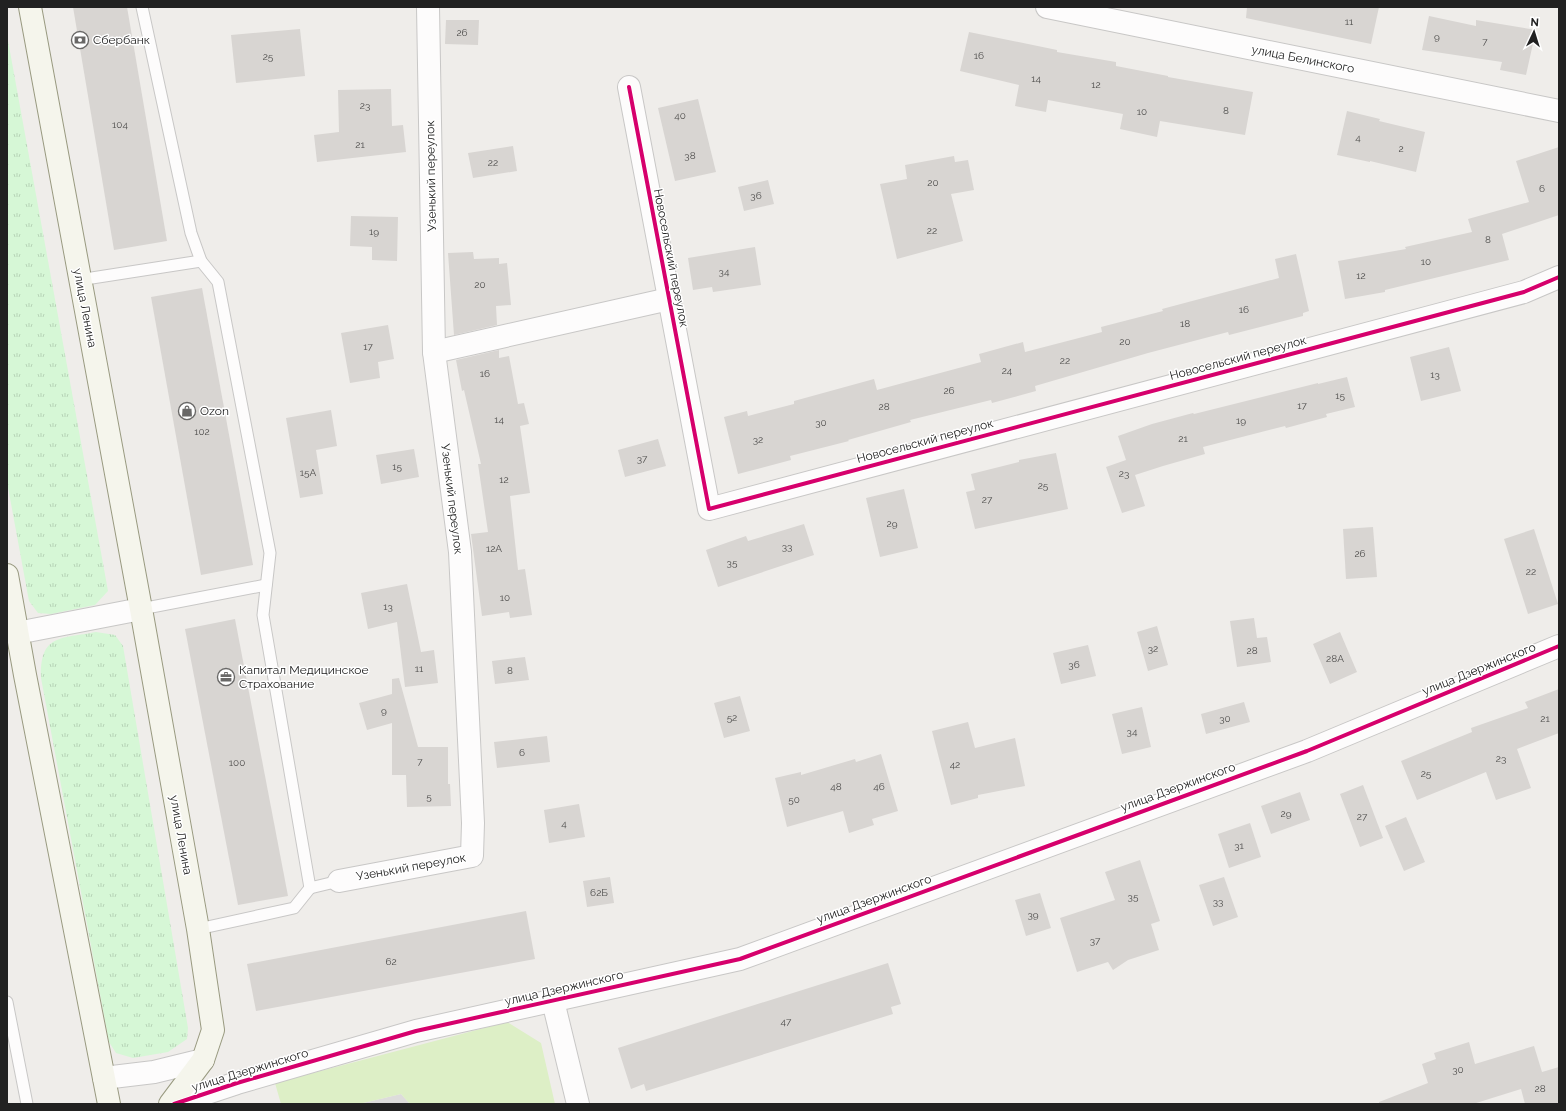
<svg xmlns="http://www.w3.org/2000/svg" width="1566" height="1111" viewBox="0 0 1566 1111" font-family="Raleway,sans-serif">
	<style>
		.religious { fill: #dddcdb }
		.grass { fill: #ddefc6 }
		.park { fill: url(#park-tufts) }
		.building { fill: #d8d5d2 }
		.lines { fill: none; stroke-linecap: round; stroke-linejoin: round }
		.service-casing { stroke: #c8c7c6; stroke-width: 13 }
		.minor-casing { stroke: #c8c7c6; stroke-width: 24 }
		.secondary-casing { stroke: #999a80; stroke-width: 24 }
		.service { stroke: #fdfcfc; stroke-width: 11 }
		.minor { stroke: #fdfcfc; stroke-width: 22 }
		.secondary { stroke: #f5f5ec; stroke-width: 22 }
		.cycleway-casing { stroke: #fff; stroke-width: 6 }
		.cycleway { stroke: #d6006c; stroke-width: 4 }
		.labels { text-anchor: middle; stroke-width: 3; stroke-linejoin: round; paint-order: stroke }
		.number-label { font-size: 10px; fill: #4f4e4d }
		.poi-label { font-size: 12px; fill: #212121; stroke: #fff; text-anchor: start }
		.street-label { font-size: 12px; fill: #212121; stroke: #fff }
	</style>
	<defs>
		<pattern id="park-tufts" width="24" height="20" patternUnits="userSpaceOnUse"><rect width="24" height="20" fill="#d6f7d6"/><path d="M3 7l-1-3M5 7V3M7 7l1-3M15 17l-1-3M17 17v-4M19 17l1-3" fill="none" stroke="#b7d3b7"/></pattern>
	</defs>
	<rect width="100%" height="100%" fill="#efedea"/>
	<path class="religious" d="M401 1094 410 1104H359Z"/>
	<path class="grass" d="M507 1022 541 1043 555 1104H410L401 1094 359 1104H281L275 1083Z"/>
	<g class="park">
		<path d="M7 35 108 591 95 605 51 614 38 613 29 601 7 482Z"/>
		<path d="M96 632 115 635 123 646 188 1028 187 1039 168 1052 133 1058 116 1053 109 1042 41 678C40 634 60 639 96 632Z"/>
	</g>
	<g class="building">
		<path d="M73 7H127L167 241 114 250Z"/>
		<path d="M1247 7H1379L1371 44 1246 18Z"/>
		<path d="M1429 16 1476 26V20L1536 30 1526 75 1500 70 1502 62 1422 50Z"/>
		<path d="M446 20H479L478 45 445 44Z"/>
		<path d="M300 29 305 76 236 83 231 35Z"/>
		<path d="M969 32 1057 50V52L1116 62V66L1168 76V77L1253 92 1245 135 1160 121 1157 137 1120 129 1123 114 1048 100 1046 112 1015 106 1019 85 960 71Z"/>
		<path d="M391 89 392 126 403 125 406 152 317 162 314 135 339 132 338 90Z"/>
		<path d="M698 99 716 172 675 181 658 108Z"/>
		<path d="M1347 111 1380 119 1379 121 1425 132 1416 172 1370 161V162L1337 155Z"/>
		<path d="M513 146 517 171 473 178 468 153Z"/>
		<path d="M1559 147V215L1502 234 1509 260 1385 290V292L1345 299 1338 261 1406 249 1405 247 1472 232 1468 219 1529 202 1516 161Z"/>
		<path d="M954 156 955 162 968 160 974 190 951 194 963 241 897 259 880 184 907 179 905 165Z"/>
		<path d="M768 180 774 204 744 211 738 187Z"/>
		<path d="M351 216 398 217 397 261 372 260V247L350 246Z"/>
		<path d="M755 247 761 285 713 292 712 287 693 290 688 258Z"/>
		<path d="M473 252 474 259 499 258V264L507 263 511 305 496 306 497 325 454 335 448 253Z"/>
		<path d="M1296 254 1309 311 1303 313V316L1229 335 1228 332 1148 353 1035 386 1036 391 992 403 991 400 910 420 911 422 848 440 849 441 790 456 791 460 738 474 724 417 747 411 748 416 794 404V401L874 379 877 390 981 362 979 354 1023 342 1025 352 1102 332 1101 327 1163 311 1162 309 1279 278 1275 259Z"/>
		<path d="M202 288 253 565 201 575 151 297Z"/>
		<path d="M388 325 394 359 378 362 380 378 350 383 341 333Z"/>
		<path d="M1449 347 1461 391 1421 401 1410 357Z"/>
		<path d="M499 350V358L509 356 518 404 524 403 529 424 520 426 530 493 510 496 518 570 525 569 532 615 510 618 509 612 482 616 471 534 488 532 478 464H481L464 390 462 391 456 360Z"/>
		<path d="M1347 377 1355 407 1326 414 1327 417 1286 428 1285 426 1203 447 1205 454 1163 466 1135 475 1145 506 1122 513 1106 467 1126 460 1118 436 1152 424 1193 413 1194 414 1318 383V384Z"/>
		<path d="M331 410 337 446 316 450 323 494 300 498 286 418Z"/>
		<path d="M658 439 666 466 625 477 618 450Z"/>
		<path d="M414 449 419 477 381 484 376 455Z"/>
		<path d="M1056 453 1068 509 975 529 966 492 975 490 971 474 1019 462V460Z"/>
		<path d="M904 489 918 548 880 557 866 498Z"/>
		<path d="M804 524 814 555 718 587 706 550 746 536 748 541Z"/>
		<path d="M1373 527 1377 577 1346 579 1343 529Z"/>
		<path d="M1534 529 1558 604 1528 614 1504 539Z"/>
		<path d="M407 584 421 652 434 650 438 683 405 687 397 622 368 629 361 593Z"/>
		<path d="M1254 618 1257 638 1267 637 1271 662 1237 667 1230 621Z"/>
		<path d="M235 619 288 896 238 905 185 629Z"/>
		<path d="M1157 626 1168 665 1148 671 1137 632Z"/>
		<path d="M1340 632 1357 672 1330 684 1313 644Z"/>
		<path d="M1088 645 1096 676 1061 684 1053 653Z"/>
		<path d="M525 657 529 680 495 684 492 661Z"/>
		<path d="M399 678 418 747H448V784H450L451 806 407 807 406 775H392V723L367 730 359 703 392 694V679Z"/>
		<path d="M1559 689V733L1517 749 1531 788 1496 800 1486 772 1417 800 1401 761 1472 732 1471 728 1528 708 1525 702Z"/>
		<path d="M740 696 750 731 724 738 714 703Z"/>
		<path d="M1244 702 1250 722 1206 734 1201 714Z"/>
		<path d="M1142 707 1151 747 1122 754 1112 714Z"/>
		<path d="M968 722 975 748 1015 738 1025 786 978 795V798L951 805 932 731Z"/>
		<path d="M547 736 550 762 497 768 494 742Z"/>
		<path d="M881 754 898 811 872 819 874 825 849 833 843 811 787 827 775 778 801 772V775L855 759 856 762Z"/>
		<path d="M1363 785 1383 838 1360 847 1340 794Z"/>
		<path d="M1300 792 1310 820 1271 834 1261 806Z"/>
		<path d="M579 804 585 837 549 843 544 810Z"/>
		<path d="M1406 817 1425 862 1404 871 1385 826Z"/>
		<path d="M1250 823 1261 857 1229 868 1218 834Z"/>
		<path d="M1140 860 1160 921 1151 924 1159 950 1128 960 1113 970 1108 962 1077 972 1060 918 1115 900 1105 872Z"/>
		<path d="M610 877 614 903 587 907 583 881Z"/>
		<path d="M1224 877 1238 917 1213 926 1199 885Z"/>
		<path d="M1040 893 1051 928 1026 936 1015 900Z"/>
		<path d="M526 911 535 959 256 1011 247 964Z"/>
		<path d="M888 963 901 1004 891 1007 893 1014 646 1091 644 1084 631 1089 618 1048Z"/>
		<path d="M1469 1042 1475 1064 1534 1046 1542 1072 1559 1067V1104H1525L1521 1089 1473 1104H1379V1102L1428 1083 1422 1064 1436 1059 1434 1053Z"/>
	</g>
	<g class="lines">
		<g class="service-casing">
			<g id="service">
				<path d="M142 7 191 233 201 261 218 282 270 553 263 615 310 888 339 881"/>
				<path d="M79 280 201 261"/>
				<path d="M141 609 266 585"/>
				<path d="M198 929 294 908 310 888"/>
				<path d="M7 1002 27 1104"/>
			</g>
		</g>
		<g class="minor-casing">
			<g id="minor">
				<path d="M1047 7 1559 111"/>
				<path d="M629 87 709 509 1524 292 1559 277"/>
				<path d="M434 352 669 299"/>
				<path d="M17 633 141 609"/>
				<path d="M339 881 472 856 473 823 460 552 434 352 428 7"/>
				<path d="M553 1001 578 1104"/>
				<path d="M104 1078 154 1072 203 1060"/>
				<path d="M174 1104 237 1083 416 1031 740 959 1307 751 1559 646"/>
			</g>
		</g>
		<g class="secondary-casing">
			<g id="secondary">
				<path d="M30 7 141 609 198 929 213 1030 203 1060 170 1104"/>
				<path d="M7 575 25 675 109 1104"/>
			</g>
		</g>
		<use href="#service" class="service"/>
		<use href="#minor" class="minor"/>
		<use href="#secondary" class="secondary"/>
		<g class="cycleway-casing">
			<g id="cycleway">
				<path d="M629 87 709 509 1524 292 1559 277"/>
				<path d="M174 1104 237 1083 416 1031 740 959 1307 751 1559 646"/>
			</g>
		</g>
		<use href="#cycleway" class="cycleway"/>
	</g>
	<defs>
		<g id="bank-ring" transform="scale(0.9)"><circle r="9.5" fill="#fff" stroke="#696867" stroke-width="1.5"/><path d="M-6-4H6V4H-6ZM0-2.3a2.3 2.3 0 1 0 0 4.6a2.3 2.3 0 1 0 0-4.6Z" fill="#696867"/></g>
		<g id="shop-ring" transform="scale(0.9)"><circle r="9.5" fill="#fff" stroke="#696867" stroke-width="1.5"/><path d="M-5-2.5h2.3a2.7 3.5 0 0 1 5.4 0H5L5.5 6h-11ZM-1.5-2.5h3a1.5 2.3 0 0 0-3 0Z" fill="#696867"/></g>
		<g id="office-ring" transform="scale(0.9)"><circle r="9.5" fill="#fff" stroke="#696867" stroke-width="1.5"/><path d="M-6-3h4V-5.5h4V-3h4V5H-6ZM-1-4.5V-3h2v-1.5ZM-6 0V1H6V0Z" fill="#696867"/></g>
	</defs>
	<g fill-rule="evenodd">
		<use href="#bank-ring" x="80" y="40"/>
		<use href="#shop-ring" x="187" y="411"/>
		<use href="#office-ring" x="226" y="677"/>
	</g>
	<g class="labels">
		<g class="number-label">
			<text x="1349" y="25">11</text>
			<text x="462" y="36">26</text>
			<text x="1437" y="40">9</text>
			<text x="1485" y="45">7</text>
			<text x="979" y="59">16</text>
			<text x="268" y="60">25</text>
			<text x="1036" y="82">14</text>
			<text x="1096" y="88">12</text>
			<text x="365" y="109">23</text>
			<text x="1226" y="114">8</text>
			<text x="1142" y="115">10</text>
			<text x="680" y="119">40</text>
			<text x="120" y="128">104</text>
			<text x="1358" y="141">4</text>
			<text x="360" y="148">21</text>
			<text x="1401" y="152">2</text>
			<text x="690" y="159">38</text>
			<text x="493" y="166">22</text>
			<text x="933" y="186">20</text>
			<text x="1542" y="192">6</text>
			<text x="756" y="199">36</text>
			<text x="932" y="234">22</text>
			<text x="374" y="235">19</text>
			<text x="1488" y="243">8</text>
			<text x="1426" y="265">10</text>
			<text x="724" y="275">34</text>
			<text x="1361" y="279">12</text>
			<text x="480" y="288">20</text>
			<text x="1244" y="313">16</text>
			<text x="1185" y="327">18</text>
			<text x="1125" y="345">20</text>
			<text x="368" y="350">17</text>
			<text x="1065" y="364">22</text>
			<text x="1007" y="374">24</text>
			<text x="485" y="377">16</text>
			<text x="1435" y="378">13</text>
			<text x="949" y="394">26</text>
			<text x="1340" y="399">15</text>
			<text x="1302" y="409">17</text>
			<text x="884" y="410">28</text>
			<text x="499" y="423">14</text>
			<text x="1241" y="424">19</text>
			<text x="821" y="426">30</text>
			<text x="202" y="435">102</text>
			<text x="1183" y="442">21</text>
			<text x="758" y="443">32</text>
			<text x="642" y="462">37</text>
			<text x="397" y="470">15</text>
			<text x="308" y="476">15А</text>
			<text x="1124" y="477">23</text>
			<text x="504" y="483">12</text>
			<text x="1043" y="489">25</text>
			<text x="987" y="503">27</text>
			<text x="892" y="527">29</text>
			<text x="787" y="550">33</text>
			<text x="494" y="552">12А</text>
			<text x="1360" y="557">26</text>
			<text x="732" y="566">35</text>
			<text x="1531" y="575">22</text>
			<text x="505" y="601">10</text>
			<text x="388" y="610">13</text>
			<text x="1153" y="652">32</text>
			<text x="1252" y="654">28</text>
			<text x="1335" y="662">28А</text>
			<text x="1074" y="668">36</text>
			<text x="419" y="672">11</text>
			<text x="510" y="674">8</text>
			<text x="384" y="714">9</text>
			<text x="732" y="721">52</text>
			<text x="1225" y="722">30</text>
			<text x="1545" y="722">21</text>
			<text x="1132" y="735">34</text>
			<text x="522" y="756">6</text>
			<text x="1501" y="762">23</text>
			<text x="420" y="765">7</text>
			<text x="237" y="766">100</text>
			<text x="955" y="768">42</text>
			<text x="1426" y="777">25</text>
			<text x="836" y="790">48</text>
			<text x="879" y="790">46</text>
			<text x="429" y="800">5</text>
			<text x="794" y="803">50</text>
			<text x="1286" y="817">29</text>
			<text x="1362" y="820">27</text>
			<text x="564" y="827">4</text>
			<text x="1239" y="849">31</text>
			<text x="599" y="896">62Б</text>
			<text x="1133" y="900">35</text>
			<text x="1218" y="905">33</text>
			<text x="1033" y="918">39</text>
			<text x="1095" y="944">37</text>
			<text x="391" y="965">62</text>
			<text x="786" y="1025">47</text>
			<text x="1458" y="1073">30</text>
			<text x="1540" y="1092">28</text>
		</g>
		<g class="poi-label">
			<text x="93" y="44">Сбербанк</text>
			<text x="200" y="415">Ozon</text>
			<text x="239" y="674">Капитал Медицинское<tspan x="239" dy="14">Страхование</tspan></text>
		</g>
		<g class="street-label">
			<text transform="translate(1303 59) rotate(11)" y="4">улица Белинского</text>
			<text transform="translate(431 176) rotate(-91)" y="4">Узенький переулок</text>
			<text transform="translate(671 258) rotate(79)" y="4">Новосельский переулок</text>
			<text transform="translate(85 308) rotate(79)" y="4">улица Ленина</text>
			<text transform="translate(1238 358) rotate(-15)" y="4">Новосельский переулок</text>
			<text transform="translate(925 441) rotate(-15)" y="4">Новосельский переулок</text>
			<text transform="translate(452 499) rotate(83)" y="4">Узенький переулок</text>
			<text transform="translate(1479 669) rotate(-22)" y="4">улица Дзержинского</text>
			<text transform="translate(1178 787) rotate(-20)" y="4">улица Дзержинского</text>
			<text transform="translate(181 835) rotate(80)" y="4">улица Ленина</text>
			<text transform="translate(411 867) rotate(-10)" y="4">Узенький переулок</text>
			<text transform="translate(874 899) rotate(-20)" y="4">улица Дзержинского</text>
			<text transform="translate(564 988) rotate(-13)" y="4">улица Дзержинского</text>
			<text transform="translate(250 1070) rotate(-17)" y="4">улица Дзержинского</text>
		</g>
	</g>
	<rect width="1566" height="1111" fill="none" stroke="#212121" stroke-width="16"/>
	<g transform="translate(1534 32) rotate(4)" stroke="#ffffff" stroke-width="3" paint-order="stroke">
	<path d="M0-3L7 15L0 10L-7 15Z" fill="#212121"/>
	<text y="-6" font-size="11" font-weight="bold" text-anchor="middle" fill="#212121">N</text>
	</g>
</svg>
